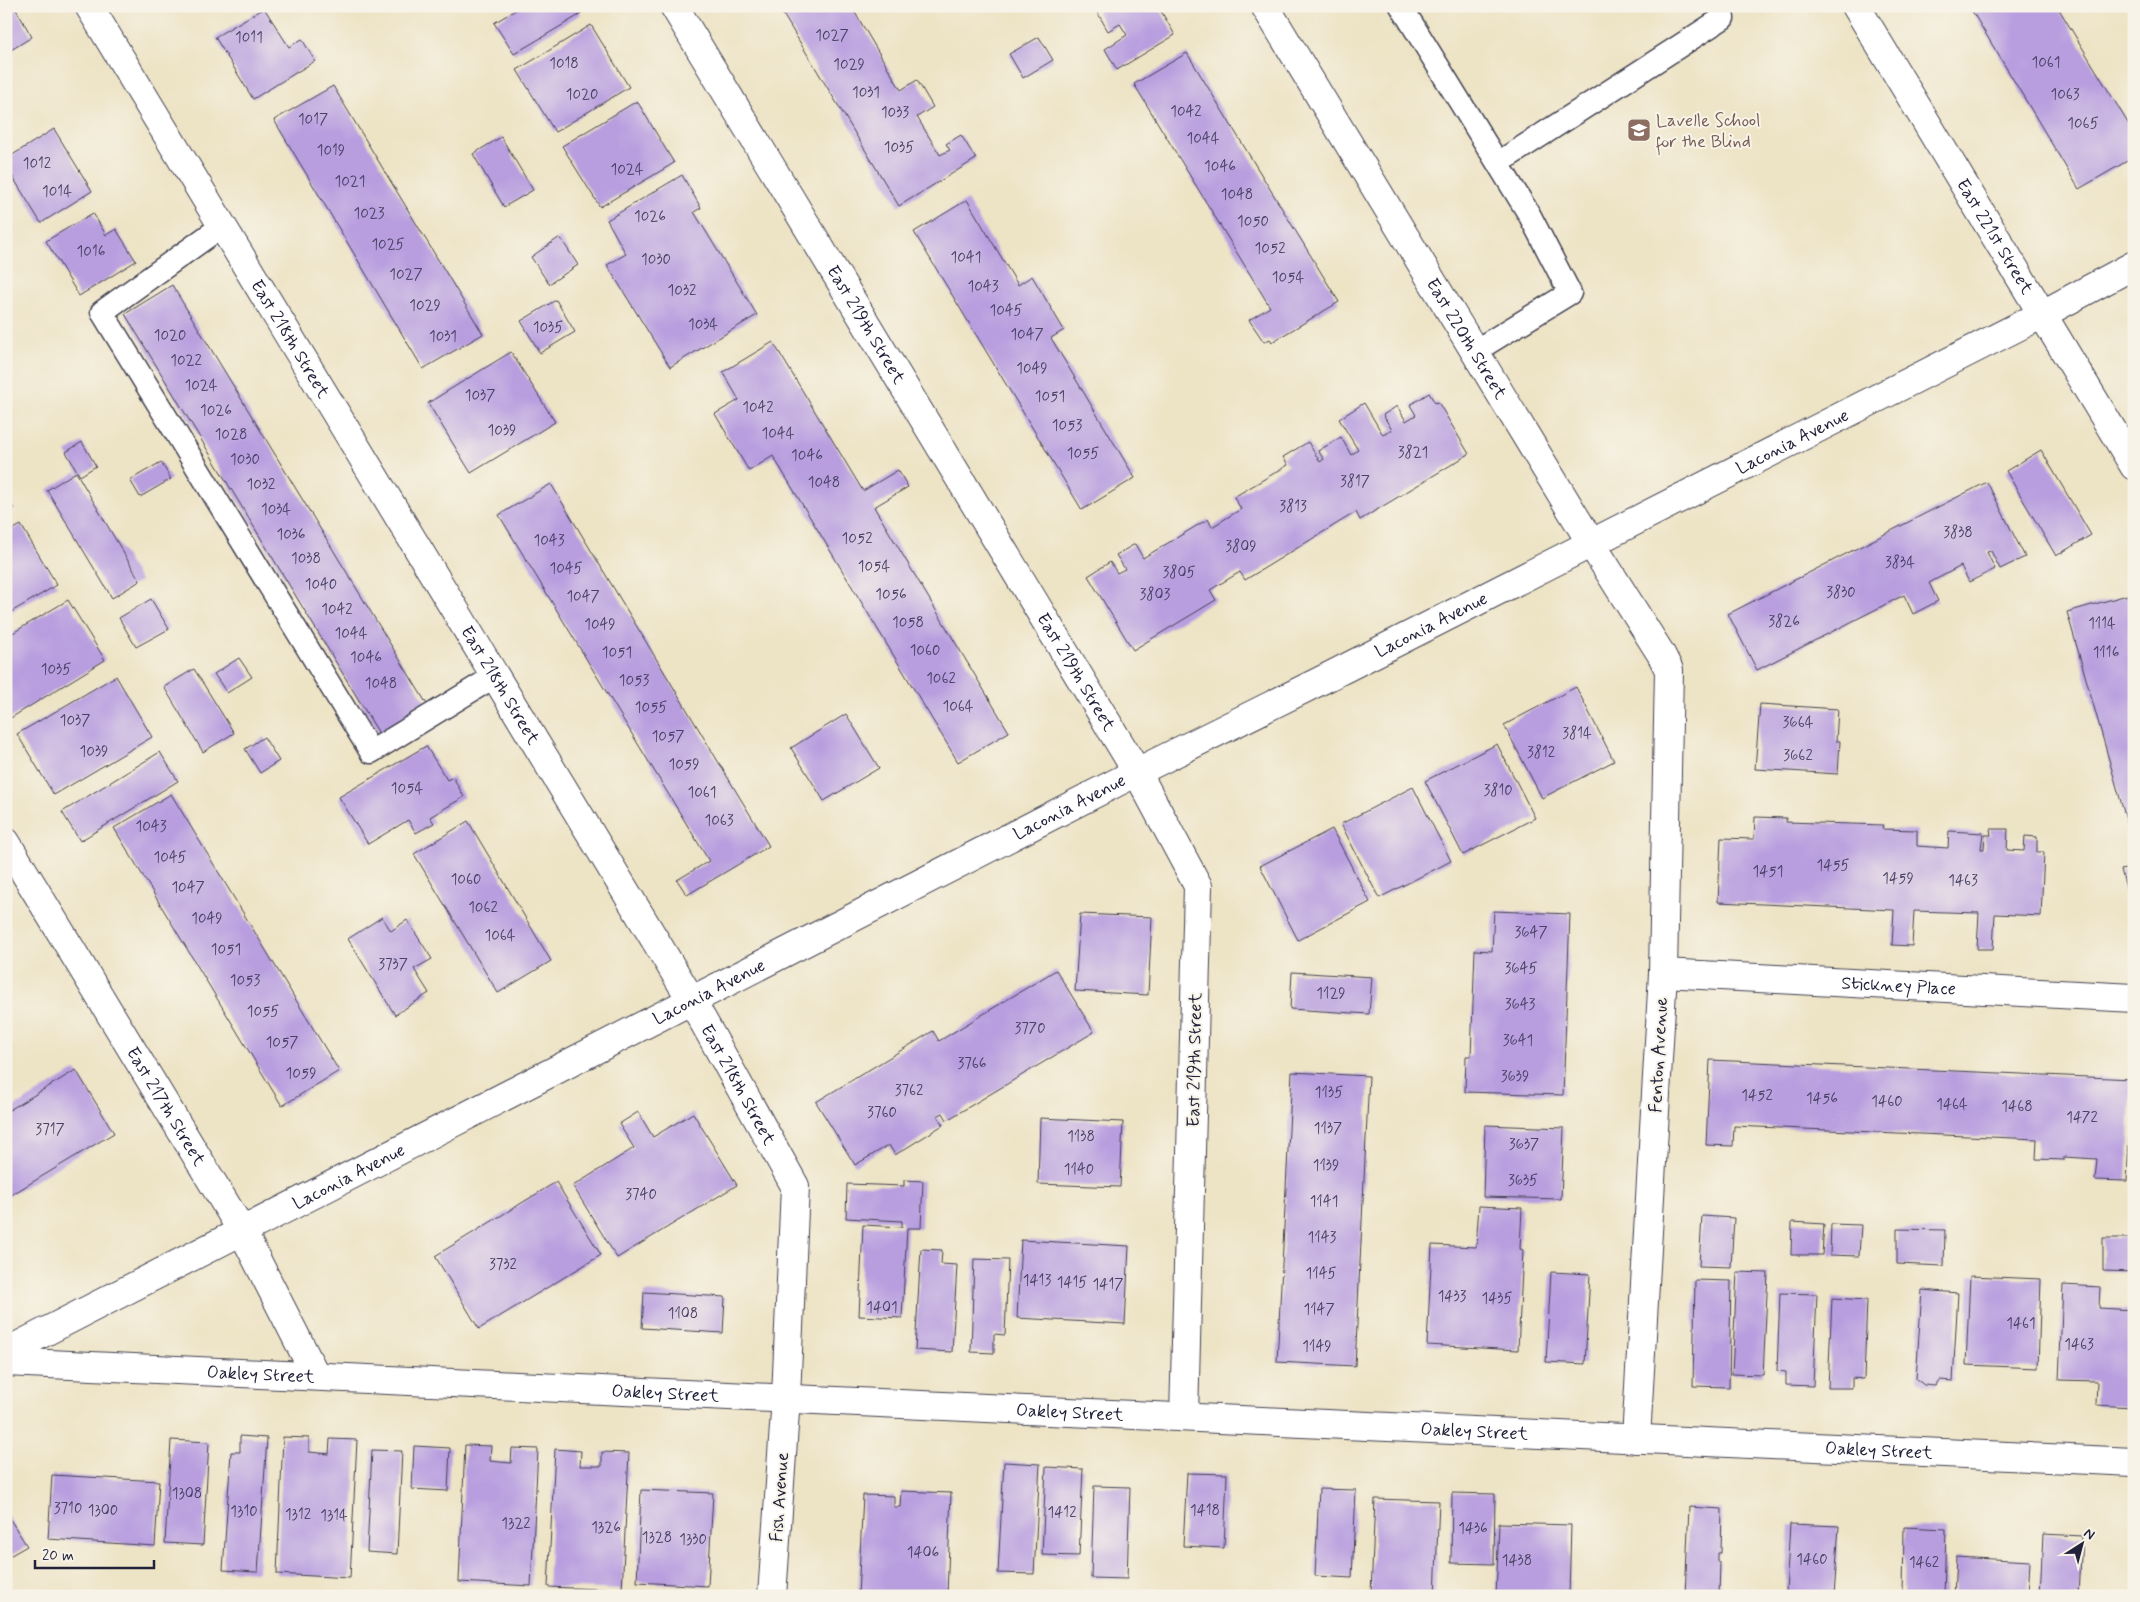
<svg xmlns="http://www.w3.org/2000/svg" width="2140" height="1602" viewBox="0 0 2140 1602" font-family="Mynerve,sans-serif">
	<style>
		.building { fill: #b89edf }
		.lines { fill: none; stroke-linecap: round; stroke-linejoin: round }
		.service-casing { stroke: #403f50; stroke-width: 25 }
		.minor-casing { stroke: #403f50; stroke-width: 30 }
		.tertiary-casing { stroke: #403f50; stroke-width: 30 }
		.service { stroke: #fff; stroke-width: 22 }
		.minor { stroke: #fff; stroke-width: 28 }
		.tertiary { stroke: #fff; stroke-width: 28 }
		.labels { text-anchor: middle; stroke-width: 4; stroke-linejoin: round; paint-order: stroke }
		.number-label { font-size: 15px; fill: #484164 }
		.education-label { font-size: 18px; fill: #785e54; stroke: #f7f3e8; text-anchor: start }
		.street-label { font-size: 18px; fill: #22223b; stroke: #f7f3e8 }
	</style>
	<rect width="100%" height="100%" fill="#f7f3e8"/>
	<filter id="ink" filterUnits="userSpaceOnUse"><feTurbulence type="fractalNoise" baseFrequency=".02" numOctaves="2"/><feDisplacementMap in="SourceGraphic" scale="10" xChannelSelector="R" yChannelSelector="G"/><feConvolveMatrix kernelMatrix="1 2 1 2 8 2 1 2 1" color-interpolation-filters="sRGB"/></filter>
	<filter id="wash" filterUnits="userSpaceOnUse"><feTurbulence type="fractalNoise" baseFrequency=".0096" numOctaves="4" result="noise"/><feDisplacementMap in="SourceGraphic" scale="20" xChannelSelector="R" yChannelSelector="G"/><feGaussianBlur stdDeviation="1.12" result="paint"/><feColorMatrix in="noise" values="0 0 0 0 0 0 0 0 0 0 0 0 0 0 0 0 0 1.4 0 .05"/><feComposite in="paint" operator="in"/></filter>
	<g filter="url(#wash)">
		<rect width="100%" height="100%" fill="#ede3c5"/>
		<g id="blocks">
			<g class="building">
				<path d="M6 6H14L32 37 6 53Z"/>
				<path d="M522 6H577L581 14 514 54 494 23Z"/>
				<path d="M778 6H851L901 90 917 80 933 107 917 117 940 155 950 150 946 144 961 135 976 159 899 206Z"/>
				<path d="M1107 6H1158L1175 35 1117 70 1105 49 1127 35 1120 24 1108 31 1097 12Z"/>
				<path d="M1969 6H2057L2134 133V157L2079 189Z"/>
				<path d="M264 8 289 47 302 39 315 61 253 99 215 37Z"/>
				<path d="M591 25 629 87 555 132 517 70Z"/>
				<path d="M1039 37 1053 60 1023 78 1009 54Z"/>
				<path d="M1187 53 1339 302 1272 342 1270 339 1264 342 1249 320 1270 307 1134 84Z"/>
				<path d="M333 86 483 334 423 369 274 120Z"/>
				<path d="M637 101 674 163 600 207 562 146Z"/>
				<path d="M54 129 92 191 41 223 6 166V159Z"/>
				<path d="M501 137 533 190 504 207 473 154Z"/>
				<path d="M682 175 701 208 694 212 757 315 670 367 607 265 626 254 607 220Z"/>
				<path d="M967 200 1018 285 1032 276 1064 330 1051 338 1135 478 1082 510 914 232Z"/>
				<path d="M93 213 106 235 116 229 136 261 79 296 46 241Z"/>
				<path d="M560 237 578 265 549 284 531 257Z"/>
				<path d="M172 285 428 706 380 735 125 314Z"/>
				<path d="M556 300 575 332 540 353 521 321Z"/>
				<path d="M773 342 863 491 898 470 908 487 874 507 1009 732 958 762 773 456 749 471 715 414 739 400 723 372Z"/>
				<path d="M511 352 555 422 471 473 428 403Z"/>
				<path d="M1429 393 1435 403 1438 402 1469 454 1360 520 1356 512 1245 580 1240 572 1210 590 1216 600 1133 650 1088 576 1110 562 1117 573 1125 569 1116 555 1135 544 1143 558 1208 519 1212 527 1241 509 1234 497 1288 465 1283 457 1308 442 1320 462 1324 459 1318 451 1341 437 1351 455 1358 450 1339 419 1364 403 1383 435 1392 430 1383 415 1397 406 1406 421 1416 415 1410 405Z"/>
				<path d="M82 442 96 466 80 476 66 452Z"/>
				<path d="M2041 450 2091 535 2056 556 2006 471Z"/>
				<path d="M161 462 171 479 140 497 130 480Z"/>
				<path d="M76 472 140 581 112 598 47 490Z"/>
				<path d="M1987 482 2025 557 2000 569 1991 551 1987 552 1995 569 1969 582 1961 566 1929 583 1938 601 1913 614 1904 595 1757 670 1728 614Z"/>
				<path d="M551 484 769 846 687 895 677 880 709 861 499 515Z"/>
				<path d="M6 498 14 509 6 514Z"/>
				<path d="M21 525 57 585 6 615V533Z"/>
				<path d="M2127 595 2134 618 2133 844 2067 612Z"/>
				<path d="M151 599 169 629 136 647 119 618Z"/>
				<path d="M68 600 105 660 9 719 6 714V637Z"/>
				<path d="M239 658 252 677 227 693 214 674Z"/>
				<path d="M194 669 234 733 203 752 164 687Z"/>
				<path d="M116 676 152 737 54 795 17 734Z"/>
				<path d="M1576 687 1614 761 1542 798 1504 725Z"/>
				<path d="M1760 704 1838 709 1836 741H1840L1838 774 1755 769Z"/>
				<path d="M846 714 879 768 824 801 791 748Z"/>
				<path d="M264 737 279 761 260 773 245 749Z"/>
				<path d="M1497 744 1535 818 1463 855 1425 781Z"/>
				<path d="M426 746 447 780 453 777 464 797 430 817 434 823 416 833 408 820 368 844 339 797Z"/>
				<path d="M160 752 178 781 80 841 62 812Z"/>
				<path d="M1413 787 1451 861 1379 898 1341 824Z"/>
				<path d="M171 794 339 1071 282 1106 114 828Z"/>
				<path d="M1755 817 1786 818V822L1883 825 1882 829 1917 830V846L1948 848 1949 831 1983 833 1981 849H1984L1985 835H1991L1990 829H2008L2007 850 2024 851 2025 836 2037 837V852H2044L2041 916 1995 914 1993 949H1977L1979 913 1914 911 1912 946 1892 945 1894 910 1718 902 1721 838 1754 839Z"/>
				<path d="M468 821 551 961 498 993 414 854Z"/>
				<path d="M1332 829 1370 902 1298 940 1260 866Z"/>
				<path d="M2134 867V912H2133L2121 870Z"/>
				<path d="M1494 911 1570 914 1563 1095 1465 1092 1466 1056H1471L1475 950 1492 951Z"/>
				<path d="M1080 914 1152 917 1148 995 1075 991Z"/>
				<path d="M382 917 391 931 407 920 432 959 414 969 429 993 395 1015 348 939Z"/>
				<path d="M1056 970 1094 1032 947 1120 943 1113 937 1116 943 1125 895 1155 889 1145 855 1165 816 1102 933 1031 939 1041Z"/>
				<path d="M1292 972 1372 977 1369 1014 1290 1009Z"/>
				<path d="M1710 1060 2132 1079 2127 1181 2095 1180 2097 1159 2064 1157V1160L2036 1159 2037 1139 1734 1126 1733 1146 1706 1145Z"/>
				<path d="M76 1070 114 1133 6 1198V1112Z"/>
				<path d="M1292 1072 1369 1076 1355 1366 1277 1362Z"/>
				<path d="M638 1112 653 1137 693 1113 737 1185 617 1258 573 1186 634 1148 619 1124Z"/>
				<path d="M1040 1118 1123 1122 1120 1187 1038 1184Z"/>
				<path d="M1485 1125 1564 1128 1561 1199 1483 1197Z"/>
				<path d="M904 1180 923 1181 921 1228H907L902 1318 859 1316 863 1225 902 1227V1221L846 1218 847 1184 904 1186Z"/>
				<path d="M556 1182 601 1255 479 1329 435 1256Z"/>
				<path d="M1479 1206 1522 1208 1520 1249 1523 1250 1518 1350 1427 1345 1432 1245 1476 1247Z"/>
				<path d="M1702 1216 1734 1218 1731 1267 1699 1266Z"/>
				<path d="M1792 1222 1824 1224 1822 1255H1791Z"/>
				<path d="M1831 1224 1861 1225 1859 1256 1830 1255Z"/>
				<path d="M1897 1229 1945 1230 1944 1266 1897 1264Z"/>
				<path d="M2103 1238H2134V1272L2103 1271Z"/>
				<path d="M1021 1240 1129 1246 1125 1324 1017 1318Z"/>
				<path d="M921 1249 942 1250 941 1264 957 1265 952 1352 915 1350Z"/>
				<path d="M974 1259 1008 1260 1005 1335 994 1334V1353L971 1352Z"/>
				<path d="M1551 1272 1590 1274 1585 1364 1546 1362Z"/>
				<path d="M1737 1272 1768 1273 1763 1375 1732 1374Z"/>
				<path d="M1970 1276 2041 1279 2038 1368 1966 1365Z"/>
				<path d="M1695 1280 1731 1281 1729 1387 1693 1386Z"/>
				<path d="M2063 1285 2100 1287 2099 1308 2134 1310 2132 1407 2096 1405 2097 1381 2059 1380Z"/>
				<path d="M1922 1290 1958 1293 1953 1381 1940 1380 1935 1386 1924 1385 1916 1379Z"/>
				<path d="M644 1292 725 1297 723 1333 642 1328Z"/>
				<path d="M1780 1293 1817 1294 1813 1386 1786 1385V1372L1777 1371Z"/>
				<path d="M1832 1298 1867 1300 1864 1379 1852 1378V1388H1828Z"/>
				<path d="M240 1436 267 1438 258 1572H256L223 1570 231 1452H240Z"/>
				<path d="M283 1437 309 1438V1452L329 1454 330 1439 357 1440 350 1578 277 1574Z"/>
				<path d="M171 1440 209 1442 203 1545 165 1543Z"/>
				<path d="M465 1445 491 1446 490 1461 500 1462 511 1463 512 1448 538 1449 531 1586 459 1582Z"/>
				<path d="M414 1446 450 1448 448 1491 412 1489Z"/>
				<path d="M555 1449 581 1451 580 1466H602V1452L629 1453 622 1590 548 1587Z"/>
				<path d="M372 1450 402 1451 397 1554 367 1552Z"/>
				<path d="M1004 1462 1040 1464 1034 1574 998 1573Z"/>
				<path d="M1046 1467 1083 1469 1079 1556 1042 1555Z"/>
				<path d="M1187 1473 1227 1474 1224 1548 1183 1546Z"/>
				<path d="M52 1475 159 1481 155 1546 48 1539Z"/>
				<path d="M1094 1486 1130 1487 1127 1579 1091 1578Z"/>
				<path d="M1319 1489 1356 1490 1352 1578 1315 1576Z"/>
				<path d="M641 1490 713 1493 708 1586 637 1582Z"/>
				<path d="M901 1491 951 1493 947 1596H858L863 1495 894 1496V1507H900Z"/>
				<path d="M1452 1493 1495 1494 1494 1564 1451 1563Z"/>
				<path d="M1375 1499 1439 1501 1435 1596 1371 1594Z"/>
				<path d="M1689 1507 1722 1509 1721 1553H1718V1562H1720L1719 1596H1685Z"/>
				<path d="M6 1513 27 1546 6 1558Z"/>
				<path d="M1499 1523 1571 1525 1569 1596H1496Z"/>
				<path d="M1790 1524 1839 1526 1834 1596 1786 1592Z"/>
				<path d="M1904 1527 1946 1529 1944 1596H1903Z"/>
				<path d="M2043 1534 2082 1536 2079 1596H2040Z"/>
				<path d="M1956 1557 2030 1561 2028 1596H1954Z"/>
			</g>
		</g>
	</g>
	<g filter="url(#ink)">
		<use href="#blocks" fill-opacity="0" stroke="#403f50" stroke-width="1"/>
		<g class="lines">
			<g class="service-casing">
				<g id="service">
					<path d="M1401 6 1529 214 1570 293 1475 351"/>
					<path d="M1498 163 1723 18"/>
					<path d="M222 226 102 312 371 752 495 676"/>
				</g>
			</g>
			<g class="minor-casing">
				<g id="minor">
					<path id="s1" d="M89 6 692 1001 795 1186 786 1398 772 1596"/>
					<path id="s2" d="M674 6 1137 772 1198 886 1184 1417"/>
					<path id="s3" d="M1265 6 1591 543 1661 654 1669 670 1663 973 1636 1439"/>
					<path id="s4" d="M1856 6 2134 466"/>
					<path id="s5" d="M6 842 242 1231 316 1376"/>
					<path id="s6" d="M1663 973 2134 998"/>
					<path id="s7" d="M6 1362 2134 1462"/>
				</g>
			</g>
			<g class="tertiary-casing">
				<g id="tertiary">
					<path id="s8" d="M6 1352 1137 772 1316 683 2043 314 2134 265"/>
				</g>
			</g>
			<use href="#service" class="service"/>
			<use href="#minor" class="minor"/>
			<use href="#tertiary" class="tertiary"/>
		</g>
	</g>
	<defs>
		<g id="school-square" transform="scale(1.25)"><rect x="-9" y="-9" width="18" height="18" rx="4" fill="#8d6e63" stroke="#f7f3e8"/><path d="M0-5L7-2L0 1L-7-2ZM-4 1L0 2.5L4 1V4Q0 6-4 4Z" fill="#fff"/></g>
	</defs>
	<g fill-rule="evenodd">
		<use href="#school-square" x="1639" y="130"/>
	</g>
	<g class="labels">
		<g class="number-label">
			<text x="832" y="40">1027</text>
			<text x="249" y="42">1011</text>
			<text x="2046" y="67">1061</text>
			<text x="564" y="68">1018</text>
			<text x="849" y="69">1029</text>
			<text x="866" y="97">1031</text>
			<text x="582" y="99">1020</text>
			<text x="2065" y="99">1063</text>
			<text x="1186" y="116">1042</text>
			<text x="895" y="117">1033</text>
			<text x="313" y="124">1017</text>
			<text x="2083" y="128">1065</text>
			<text x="1203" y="143">1044</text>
			<text x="899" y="152">1035</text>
			<text x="331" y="155">1019</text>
			<text x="37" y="168">1012</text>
			<text x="1220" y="171">1046</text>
			<text x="627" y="174">1024</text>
			<text x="350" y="186">1021</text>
			<text x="57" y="196">1014</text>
			<text x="1237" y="199">1048</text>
			<text x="369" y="218">1023</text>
			<text x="650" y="221">1026</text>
			<text x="1253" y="226">1050</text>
			<text x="388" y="249">1025</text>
			<text x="1270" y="253">1052</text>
			<text x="91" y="256">1016</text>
			<text x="966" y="262">1041</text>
			<text x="656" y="264">1030</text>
			<text x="406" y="279">1027</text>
			<text x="1288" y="282">1054</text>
			<text x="983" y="291">1043</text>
			<text x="682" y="295">1032</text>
			<text x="425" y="310">1029</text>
			<text x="1006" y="315">1045</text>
			<text x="703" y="329">1034</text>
			<text x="548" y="332">1035</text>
			<text x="1027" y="339">1047</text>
			<text x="170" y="340">1020</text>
			<text x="443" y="341">1031</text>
			<text x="186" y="365">1022</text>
			<text x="1032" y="373">1049</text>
			<text x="201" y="390">1024</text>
			<text x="480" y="400">1037</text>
			<text x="1050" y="401">1051</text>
			<text x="758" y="412">1042</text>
			<text x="216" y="415">1026</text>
			<text x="1067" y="430">1053</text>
			<text x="502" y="435">1039</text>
			<text x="778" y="438">1044</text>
			<text x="231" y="439">1028</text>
			<text x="1413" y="457">3821</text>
			<text x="1083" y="458">1055</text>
			<text x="807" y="460">1046</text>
			<text x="245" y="464">1030</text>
			<text x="1355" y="486">3817</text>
			<text x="824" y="487">1048</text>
			<text x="261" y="489">1032</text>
			<text x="1293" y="511">3813</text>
			<text x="276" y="514">1034</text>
			<text x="1958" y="537">3838</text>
			<text x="291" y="539">1036</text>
			<text x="857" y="543">1052</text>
			<text x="549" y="545">1043</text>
			<text x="1241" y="551">3809</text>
			<text x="306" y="563">1038</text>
			<text x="1900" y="567">3834</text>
			<text x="874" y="571">1054</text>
			<text x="566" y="573">1045</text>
			<text x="1179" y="577">3805</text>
			<text x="321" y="589">1040</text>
			<text x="1841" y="597">3830</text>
			<text x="891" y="599">1056</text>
			<text x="1155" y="599">3803</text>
			<text x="583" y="601">1047</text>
			<text x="337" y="614">1042</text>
			<text x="1784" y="626">3826</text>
			<text x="908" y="627">1058</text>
			<text x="2102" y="628">1114</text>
			<text x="600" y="629">1049</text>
			<text x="351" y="638">1044</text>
			<text x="925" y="655">1060</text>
			<text x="617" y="657">1051</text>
			<text x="2106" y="657">1116</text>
			<text x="366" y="662">1046</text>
			<text x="56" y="674">1035</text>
			<text x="941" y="683">1062</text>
			<text x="634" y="685">1053</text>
			<text x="381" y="688">1048</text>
			<text x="958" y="711">1064</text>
			<text x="651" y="712">1055</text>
			<text x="75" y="725">1037</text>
			<text x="1798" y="727">3664</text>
			<text x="1577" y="738">3814</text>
			<text x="668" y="741">1057</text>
			<text x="94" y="756">1039</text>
			<text x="1541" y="757">3812</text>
			<text x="1798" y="760">3662</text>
			<text x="684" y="769">1059</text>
			<text x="407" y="793">1054</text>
			<text x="1498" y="795">3810</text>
			<text x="702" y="797">1061</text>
			<text x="719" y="825">1063</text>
			<text x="151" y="831">1043</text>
			<text x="170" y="862">1045</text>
			<text x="1833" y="870">1455</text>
			<text x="1768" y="876">1451</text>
			<text x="1898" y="883">1459</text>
			<text x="466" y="884">1060</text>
			<text x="1963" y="885">1463</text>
			<text x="188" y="892">1047</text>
			<text x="483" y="912">1062</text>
			<text x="207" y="923">1049</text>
			<text x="1531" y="937">3647</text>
			<text x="500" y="940">1064</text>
			<text x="226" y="954">1051</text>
			<text x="393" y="969">3737</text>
			<text x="1521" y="973">3645</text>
			<text x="245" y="985">1053</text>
			<text x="1331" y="998">1129</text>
			<text x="1520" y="1009">3643</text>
			<text x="263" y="1016">1055</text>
			<text x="1030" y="1033">3770</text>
			<text x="1518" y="1045">3641</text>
			<text x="282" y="1047">1057</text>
			<text x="972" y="1068">3766</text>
			<text x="301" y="1078">1059</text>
			<text x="1515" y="1081">3639</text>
			<text x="909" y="1095">3762</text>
			<text x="1329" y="1097">1135</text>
			<text x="1757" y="1100">1452</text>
			<text x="1822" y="1103">1456</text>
			<text x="1887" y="1106">1460</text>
			<text x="1952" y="1109">1464</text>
			<text x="2017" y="1111">1468</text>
			<text x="882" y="1117">3760</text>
			<text x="2082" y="1122">1472</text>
			<text x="1328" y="1133">1137</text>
			<text x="50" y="1134">3717</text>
			<text x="1081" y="1141">1138</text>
			<text x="1524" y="1149">3637</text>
			<text x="1326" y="1170">1139</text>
			<text x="1079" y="1174">1140</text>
			<text x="1523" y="1185">3635</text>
			<text x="641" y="1199">3740</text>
			<text x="1324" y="1206">1141</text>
			<text x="1322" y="1242">1143</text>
			<text x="503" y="1269">3732</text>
			<text x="1321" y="1278">1145</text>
			<text x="1037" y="1285">1413</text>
			<text x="1072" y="1287">1415</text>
			<text x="1108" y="1289">1417</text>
			<text x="1452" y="1301">1433</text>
			<text x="1497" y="1303">1435</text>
			<text x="882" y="1312">1401</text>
			<text x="1319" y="1314">1147</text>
			<text x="683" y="1318">1108</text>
			<text x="2021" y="1328">1461</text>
			<text x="2079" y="1349">1463</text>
			<text x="1317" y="1351">1149</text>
			<text x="187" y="1498">1308</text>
			<text x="68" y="1513">3710</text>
			<text x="103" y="1515">1300</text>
			<text x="1205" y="1515">1418</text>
			<text x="244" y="1516">1310</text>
			<text x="1062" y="1517">1412</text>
			<text x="298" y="1519">1312</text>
			<text x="334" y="1520">1314</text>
			<text x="516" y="1528">1322</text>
			<text x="606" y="1532">1326</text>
			<text x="1473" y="1533">1436</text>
			<text x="657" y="1542">1328</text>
			<text x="693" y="1544">1330</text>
			<text x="923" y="1557">1406</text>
			<text x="1812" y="1564">1460</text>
			<text x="1517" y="1565">1438</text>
			<text x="1924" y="1567">1462</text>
		</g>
		<g class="education-label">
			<text x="1656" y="126">Lavelle School<tspan x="1656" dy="21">for the Blind</tspan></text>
		</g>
		<g class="street-label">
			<text dy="6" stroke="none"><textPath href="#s4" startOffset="269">East 221st Street</textPath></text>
			<text dy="6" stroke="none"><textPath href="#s2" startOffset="372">East 219th Street</textPath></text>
			<text dy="6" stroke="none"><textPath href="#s1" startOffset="389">East 218th Street</textPath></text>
			<text dy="6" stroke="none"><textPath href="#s3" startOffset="389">East 220th Street</textPath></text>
			<text dy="6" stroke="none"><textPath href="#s8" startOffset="2005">Laconia Avenue</textPath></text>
			<text dy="6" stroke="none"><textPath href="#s8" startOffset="1600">Laconia Avenue</textPath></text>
			<text dy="6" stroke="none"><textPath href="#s2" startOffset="778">East 219th Street</textPath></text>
			<text dy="6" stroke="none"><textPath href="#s1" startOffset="794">East 218th Street</textPath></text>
			<text dy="6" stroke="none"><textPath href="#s8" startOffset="1195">Laconia Avenue</textPath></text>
			<text dy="6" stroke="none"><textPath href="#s6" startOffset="236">Stickney Place</textPath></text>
			<text dy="6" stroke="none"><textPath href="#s8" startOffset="790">Laconia Avenue</textPath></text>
			<text transform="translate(1658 1055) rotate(-87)" y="6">Fenton Avenue</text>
			<text transform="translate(1194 1060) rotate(-89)" y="6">East 219th Street</text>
			<text dy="6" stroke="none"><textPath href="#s1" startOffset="1259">East 218th Street</textPath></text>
			<text dy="6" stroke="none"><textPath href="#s5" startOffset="309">East 217th Street</textPath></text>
			<text dy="6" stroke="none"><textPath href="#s8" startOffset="385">Laconia Avenue</textPath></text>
			<text dy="6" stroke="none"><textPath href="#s7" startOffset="255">Oakley Street</textPath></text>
			<text dy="6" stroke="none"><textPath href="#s7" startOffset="660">Oakley Street</textPath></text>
			<text dy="6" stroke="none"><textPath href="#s7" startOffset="1065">Oakley Street</textPath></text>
			<text dy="6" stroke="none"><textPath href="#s7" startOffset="1470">Oakley Street</textPath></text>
			<text dy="6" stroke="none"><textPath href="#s7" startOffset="1875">Oakley Street</textPath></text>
			<text transform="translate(779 1497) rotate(-86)" y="6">Fish Avenue</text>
		</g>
	</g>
	<rect width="2140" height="1602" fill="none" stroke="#f7f3e8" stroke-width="25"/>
	<g transform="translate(2082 1544) rotate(36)" stroke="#f7f3e8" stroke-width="4" paint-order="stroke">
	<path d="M0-4L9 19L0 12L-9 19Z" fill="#22223b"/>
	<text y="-8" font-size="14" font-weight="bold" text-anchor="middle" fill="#22223b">N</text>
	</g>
	<path d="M35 1560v8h119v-8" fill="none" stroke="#22223b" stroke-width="2.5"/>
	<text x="42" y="1560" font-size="15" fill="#22223b" stroke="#f7f3e8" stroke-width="4" paint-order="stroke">20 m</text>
</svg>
